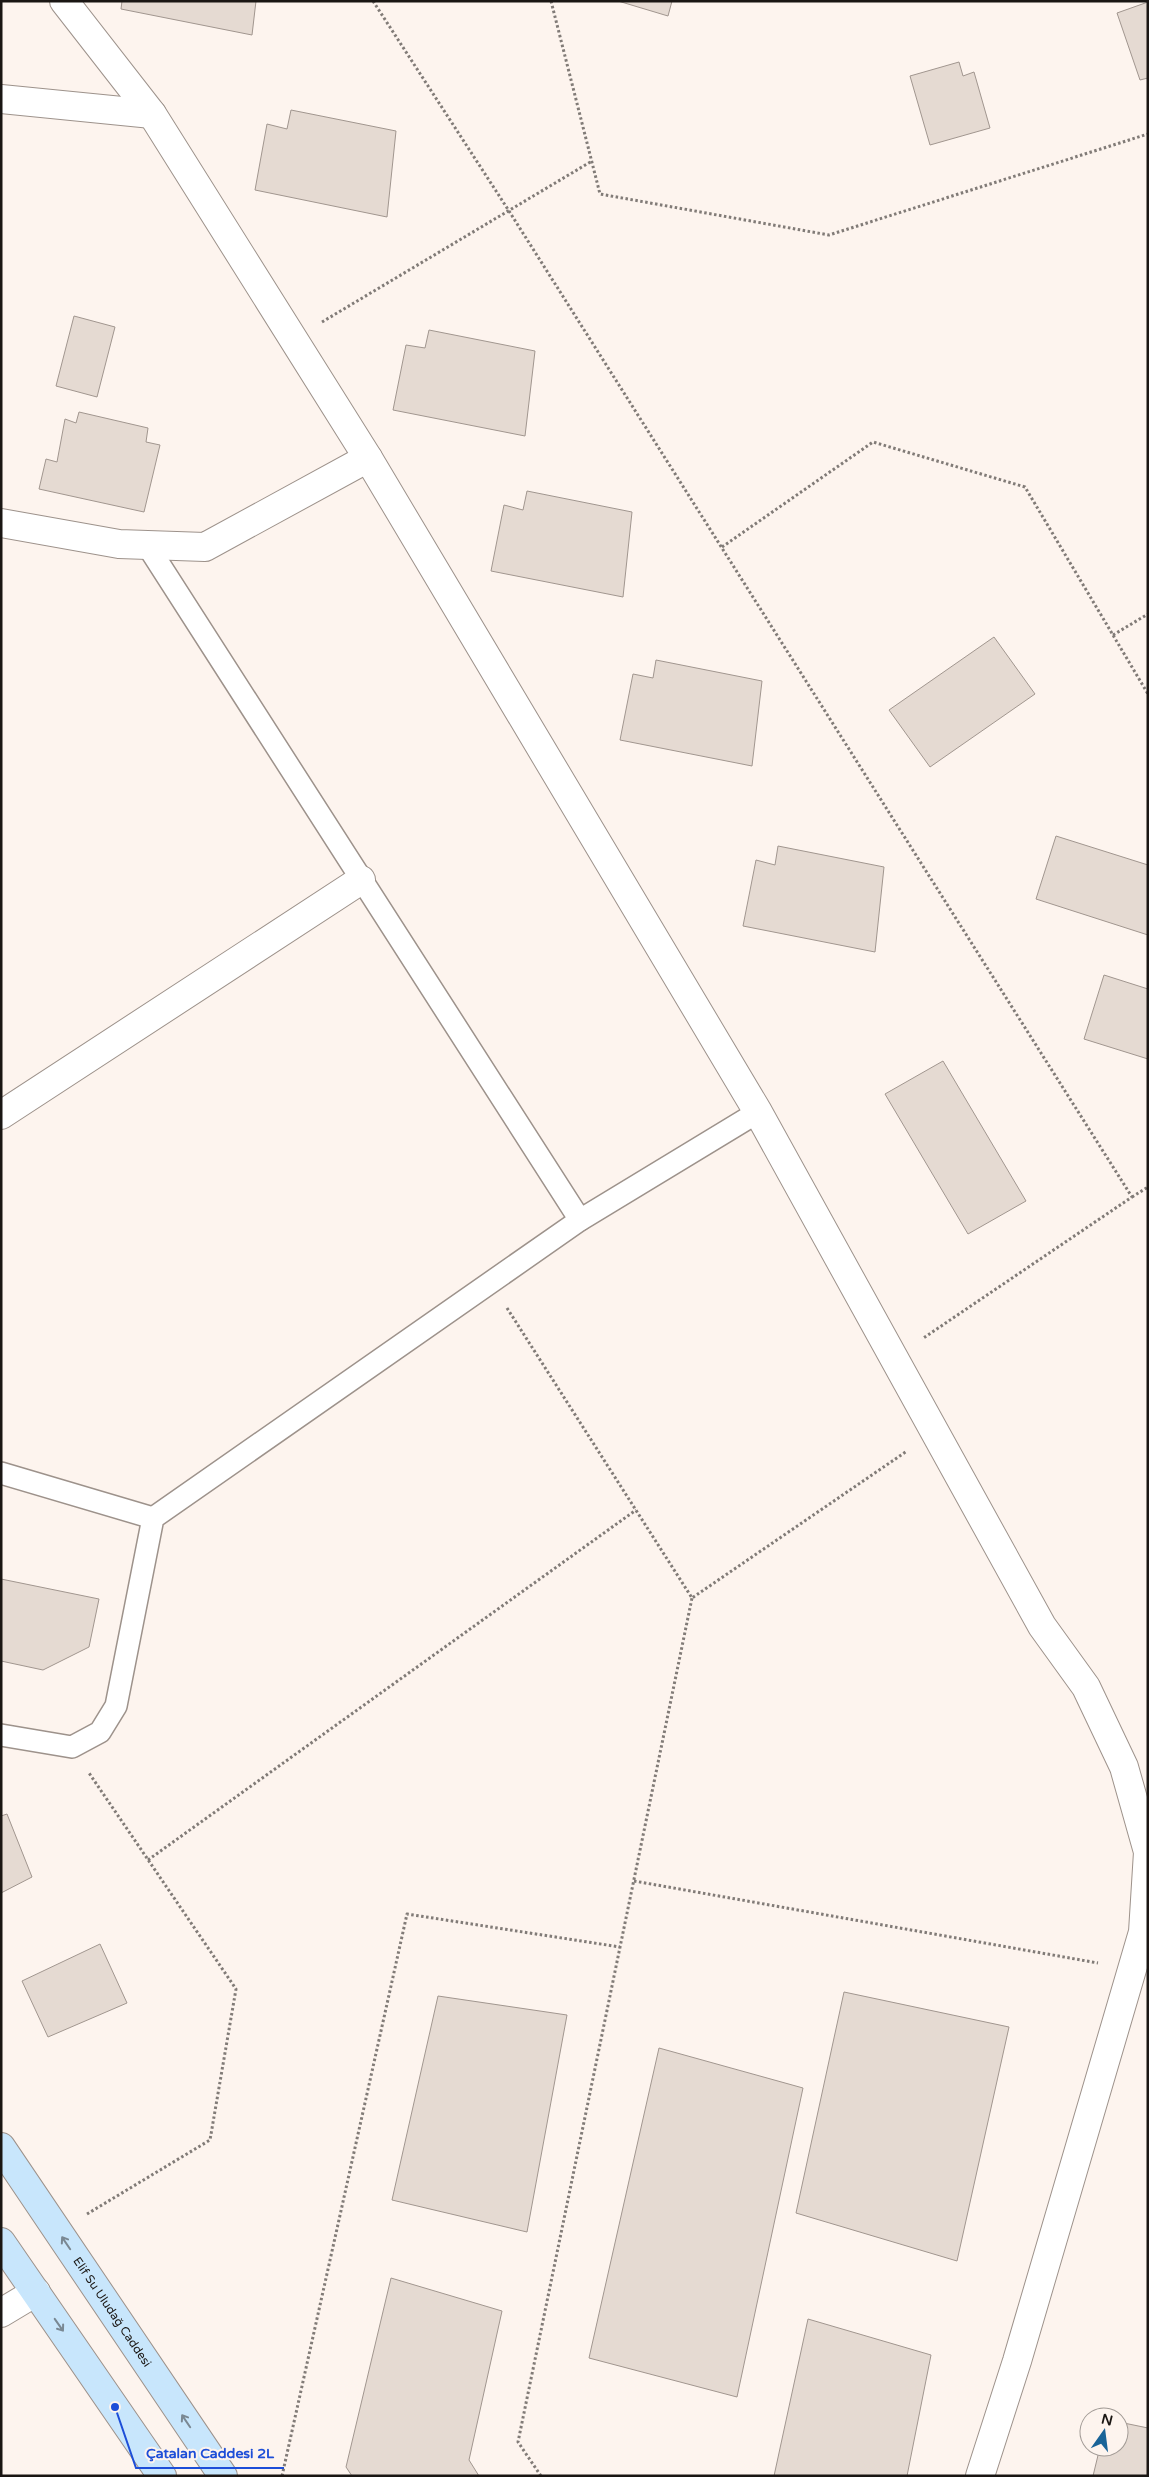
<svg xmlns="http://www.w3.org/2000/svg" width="1149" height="2477" viewBox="0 0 1149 2477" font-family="'Varela Round',sans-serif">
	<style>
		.building { fill: #e5dad2; stroke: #a1968f }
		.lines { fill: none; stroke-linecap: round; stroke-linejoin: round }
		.lane-casing { stroke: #9d928b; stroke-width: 24 }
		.street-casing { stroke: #9d928b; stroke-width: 30 }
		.secondary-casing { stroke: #9d928b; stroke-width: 30 }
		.path { stroke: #817b77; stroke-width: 3; stroke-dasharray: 2.5 2.5; stroke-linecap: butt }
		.lane { stroke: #fff; stroke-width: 21 }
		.street { stroke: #fff; stroke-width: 28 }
		.secondary { stroke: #c8e6fc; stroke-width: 28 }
		.oneway { stroke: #7a8893 }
		.labels { text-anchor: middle; stroke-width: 4; stroke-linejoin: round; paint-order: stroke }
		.street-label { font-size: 12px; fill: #1a1613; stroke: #fdf4ee }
		.leader { fill: none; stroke: #1d4ed8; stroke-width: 2 }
		.callout-dot { fill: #1d4ed8; stroke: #fdf4ee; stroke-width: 2 }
		.callout-label { font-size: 14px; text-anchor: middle; font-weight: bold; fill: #1d4ed8; stroke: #fdf4ee; stroke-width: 4; stroke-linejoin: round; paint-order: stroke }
	</style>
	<rect width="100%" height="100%" fill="#fdf4ee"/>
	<g class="building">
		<path d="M122 1H256L252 35 121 9Z"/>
		<path d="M618 1H672L668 16Z"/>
		<path d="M1148 2V78L1140 80 1117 13Z"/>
		<path d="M959 62 963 76 974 72 990 128 930 145 910 76Z"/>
		<path d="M291 110 396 131 387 217 255 190 267 124 287 129Z"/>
		<path d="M74 316 115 327 97 397 56 386Z"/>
		<path d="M429 330 535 351 525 436 393 410 406 345 425 348Z"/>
		<path d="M79 412 148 428 146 442 160 445 144 512 39 489 46 459 57 462 65 419 76 423Z"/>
		<path d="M527 491 632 512 623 597 491 571 504 505 523 510Z"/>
		<path d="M994 637 1035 694 930 767 889 710Z"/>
		<path d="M656 660 762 681 752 766 620 740 633 674 653 678Z"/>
		<path d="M1056 836 1148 865V935L1036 899Z"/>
		<path d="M778 846 884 867 875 952 743 926 756 860 775 865Z"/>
		<path d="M1104 975 1148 989V1059L1084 1039Z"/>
		<path d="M943 1061 1026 1201 968 1234 885 1094Z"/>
		<path d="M1 1579 99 1599 89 1647 43 1670 1 1661Z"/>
		<path d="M7 1814 32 1877 1 1893V1816Z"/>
		<path d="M100 1944 127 2003 48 2037 22 1981Z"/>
		<path d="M844 1992 1009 2027 957 2261 796 2213Z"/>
		<path d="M438 1996 567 2015 527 2232 392 2200Z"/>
		<path d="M659 2048 803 2088 737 2397 589 2358Z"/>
		<path d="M391 2278 502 2311 469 2460 479 2476H352L346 2467Z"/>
		<path d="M808 2319 931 2355 907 2476H774Z"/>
		<path d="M1119 2422 1148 2428V2476H1093L1100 2447H1119Z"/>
	</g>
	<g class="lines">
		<g class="lane-casing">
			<g id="lane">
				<path d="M147 545 580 1220"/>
				<path d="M1 1473 153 1518"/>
				<path d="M1 1735 72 1747 100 1732 116 1706 153 1518 580 1220 758 1112"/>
			</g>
		</g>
		<g class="street-casing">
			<g id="street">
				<path d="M1 99 152 114"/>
				<path d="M368 458 758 1112 1042 1626 1086 1687 1124 1767 1148 1852 1143 1932 1017 2361 980 2476"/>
				<path d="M1 523 119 544 205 547 368 458 152 114 64 1"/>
				<path d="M1 1115 361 880"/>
				<path d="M1 2313 36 2292"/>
			</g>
		</g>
		<g class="secondary-casing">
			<g id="secondary">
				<path id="s1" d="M1 2147 223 2476"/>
				<path d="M1 2242 162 2476"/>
			</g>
		</g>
		<g class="path">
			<path d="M373 1 509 211 1132 1197 922 1339"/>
			<path d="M551 1 600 194 829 235 1148 134"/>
			<path d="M322 322 592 161"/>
			<path d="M722 547 873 442 1025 487 1148 694"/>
			<path d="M1113 635 1148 614"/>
			<path d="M1132 1197 1148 1187"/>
			<path d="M507 1308 692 1598 907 1451"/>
			<path d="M148 1860 636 1510"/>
			<path d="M634 1881 1098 1963"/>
			<path d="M87 2214 210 2140 236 1989 89 1773"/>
			<path d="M282 2476 407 1914 620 1947"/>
			<path d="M541 2476 518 2442 692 1598"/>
		</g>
		<use href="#lane" class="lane"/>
		<use href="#street" class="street"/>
		<use href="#secondary" class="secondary"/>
	</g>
	<defs><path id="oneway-shaft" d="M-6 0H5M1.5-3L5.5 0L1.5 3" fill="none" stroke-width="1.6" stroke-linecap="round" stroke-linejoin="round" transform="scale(1.25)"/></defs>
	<g class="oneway">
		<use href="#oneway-shaft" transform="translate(66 2243) rotate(-124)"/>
		<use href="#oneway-shaft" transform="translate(59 2325) rotate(55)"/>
		<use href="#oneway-shaft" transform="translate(186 2421) rotate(-124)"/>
	</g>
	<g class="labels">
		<g class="street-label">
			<text dy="4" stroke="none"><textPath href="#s1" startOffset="199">Elif Su Uludağ Caddesi</textPath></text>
		</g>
	</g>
	<path class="leader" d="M115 2407L136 2468H284"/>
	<circle class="callout-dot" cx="115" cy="2407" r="5"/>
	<g class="callout-label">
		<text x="210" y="2458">Çatalan Caddesi 2L</text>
	</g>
	<rect width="1149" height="2477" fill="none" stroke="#1a1613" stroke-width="5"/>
	<g transform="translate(1104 2432) rotate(14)"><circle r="24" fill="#fdf4ee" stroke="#a29b96"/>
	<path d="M0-4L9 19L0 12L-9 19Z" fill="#196498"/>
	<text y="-8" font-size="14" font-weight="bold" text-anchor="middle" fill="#1a1613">N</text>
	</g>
</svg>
